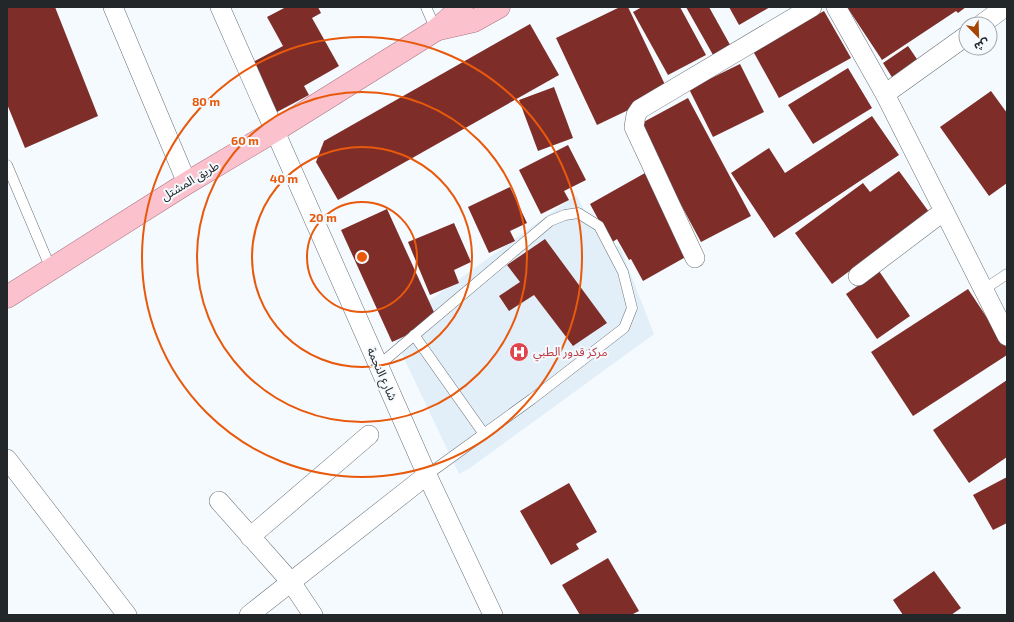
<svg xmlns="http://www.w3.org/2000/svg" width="1014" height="622" viewBox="0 0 1014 622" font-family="'Exo 2','Noto Sans Arabic',sans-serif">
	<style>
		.built { fill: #e2eff8 }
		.building { fill: #7e2d29 }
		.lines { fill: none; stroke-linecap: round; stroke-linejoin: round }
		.service-casing { stroke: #697177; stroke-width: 11 }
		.minor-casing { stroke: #697177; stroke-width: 20 }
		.primary-casing { stroke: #ad717f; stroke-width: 23 }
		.service { stroke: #fff; stroke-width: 10 }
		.minor { stroke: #fff; stroke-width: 19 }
		.primary { stroke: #fbc2ce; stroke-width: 22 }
		.ring { fill: none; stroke: #e8590c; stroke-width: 2 }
		.labels { text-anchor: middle; stroke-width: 4; stroke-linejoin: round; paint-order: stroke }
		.street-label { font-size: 12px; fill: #232729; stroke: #f4fafe }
		.health-label { font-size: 12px; fill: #be3a42; stroke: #f4fafe; text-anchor: start }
		.centre { fill: #e8590c; stroke: #f4fafe; stroke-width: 2 }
		.ring-label { font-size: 12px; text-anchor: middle; font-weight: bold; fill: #e8590c; stroke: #f4fafe; stroke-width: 4; stroke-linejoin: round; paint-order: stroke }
	</style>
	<rect width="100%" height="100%" fill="#f4fafe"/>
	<path class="built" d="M576 195 602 242 620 247 654 334 470 468 459 474 390 329Z"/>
	<g class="building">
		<path d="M7 7H55L98 116 25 148 7 104Z"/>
		<path d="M286 7H318L321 13 312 18 339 66 304 86 309 95 277 112 251 63 283 46 267 17Z"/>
		<path d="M620 7H628L668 91 597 125 556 38Z"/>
		<path d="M642 7H680L706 55 668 75 633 12Z"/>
		<path d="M686 7H709L734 52 717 62Z"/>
		<path d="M729 7H770L739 25Z"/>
		<path d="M847 7H966L958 13 956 11 882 60Z"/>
		<path d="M824 11 851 58 779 98 753 51Z"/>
		<path d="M530 24 559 75 338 200 316 162 324 141Z"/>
		<path d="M908 46 921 65 895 82 883 63Z"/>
		<path d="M740 64 764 112 713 137 689 89Z"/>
		<path d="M848 68 872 108 813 144 788 105Z"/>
		<path d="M554 87 573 138 538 151 519 100Z"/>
		<path d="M991 91 1007 113V183L989 196 940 127Z"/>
		<path d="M688 98 751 216 701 242 638 125Z"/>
		<path d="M872 116 899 155 774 238 731 173 769 148 785 173Z"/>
		<path d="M568 145 586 180 564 191 569 200 541 214 519 170Z"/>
		<path d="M899 171 929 212 832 284 795 233 863 183 870 192Z"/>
		<path d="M645 173 691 254 643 281 631 259 629 260 617 239 611 243 590 204Z"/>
		<path d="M510 187 527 223 510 231 515 241 489 253 468 207Z"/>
		<path d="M387 209 438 321 392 342 341 230Z"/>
		<path d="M454 223 471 262 454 270 459 283 430 295 408 242Z"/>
		<path d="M545 239 607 323 573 346 534 295 509 311 499 296 520 282 507 265Z"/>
		<path d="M879 271 910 316 877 339 846 294Z"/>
		<path d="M968 289 1007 348V355L913 416 871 352Z"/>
		<path d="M1007 380V457L969 483 933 430Z"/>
		<path d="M1007 477V523L993 530 973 495Z"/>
		<path d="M569 483 597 532 576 544 579 549 551 565 520 511Z"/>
		<path d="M608 558 639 611 631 615H580L562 585Z"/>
		<path d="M934 571 961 608 951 615H903L893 600Z"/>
	</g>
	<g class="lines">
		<g class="service-casing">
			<g id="service">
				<path d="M426 7 436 30"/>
				<path d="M7 165 51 269"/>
				<path d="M983 290 1007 274"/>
				<path d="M414 335 484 434"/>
				<path d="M379 365 550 221 565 215 578 213 599 226 623 272 632 308 624 328 532 399 427 475"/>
			</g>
		</g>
		<g class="minor-casing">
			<g id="minor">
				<path d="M113 7 187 183"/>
				<path d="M220 7 427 475 493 615"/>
				<path d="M836 7 885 94 1007 336"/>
				<path d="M982 24 1005 7"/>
				<path d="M885 94 966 36"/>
				<path d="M695 258 634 127 636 115 640 109 812 7"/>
				<path d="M858 276 944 211"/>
				<path d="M7 459 127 615"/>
				<path d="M219 501 291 582 313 615"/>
				<path d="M250 537 369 435"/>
				<path d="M249 615 427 475"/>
			</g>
		</g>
		<g class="primary-casing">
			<g id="primary">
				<path d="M439 29 474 21 499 7"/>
				<path d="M7 297 187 183 276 130 436 30 462 7"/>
			</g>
		</g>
		<use href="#service" class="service"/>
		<use href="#minor" class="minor"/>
		<use href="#primary" class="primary"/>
	</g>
	<g class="ring">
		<circle cx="362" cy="257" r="55"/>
		<circle cx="362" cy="257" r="110"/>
		<circle cx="362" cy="257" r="165"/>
		<circle cx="362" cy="257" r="220"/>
	</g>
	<defs>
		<g id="hospital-disc" transform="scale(1)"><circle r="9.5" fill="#e0444e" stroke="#f4fafe"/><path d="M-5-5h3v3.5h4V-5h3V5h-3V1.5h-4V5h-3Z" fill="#fff"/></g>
	</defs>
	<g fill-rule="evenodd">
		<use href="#hospital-disc" x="519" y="352"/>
	</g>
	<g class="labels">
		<g class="street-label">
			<text transform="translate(190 181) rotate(-31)" y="4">طريق المشتل</text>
			<text transform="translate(382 374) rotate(66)" y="4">شارع النجمة</text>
		</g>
		<g class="health-label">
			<text x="533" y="356">مركز قدور الطبي</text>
		</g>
	</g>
	<circle cx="362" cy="257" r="6" class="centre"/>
	<g class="ring-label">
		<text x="206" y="106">80 m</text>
		<text x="245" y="145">60 m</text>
		<text x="284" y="183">40 m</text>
		<text x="323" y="222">20 m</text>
	</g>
	<rect width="1014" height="622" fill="none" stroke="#232729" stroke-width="16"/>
	<g transform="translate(978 36) rotate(157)"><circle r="19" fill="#f4fafe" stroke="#a0a6a9"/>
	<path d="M0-3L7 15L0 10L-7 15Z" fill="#a64404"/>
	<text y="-6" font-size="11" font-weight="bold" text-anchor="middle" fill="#232729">ش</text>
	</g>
</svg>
